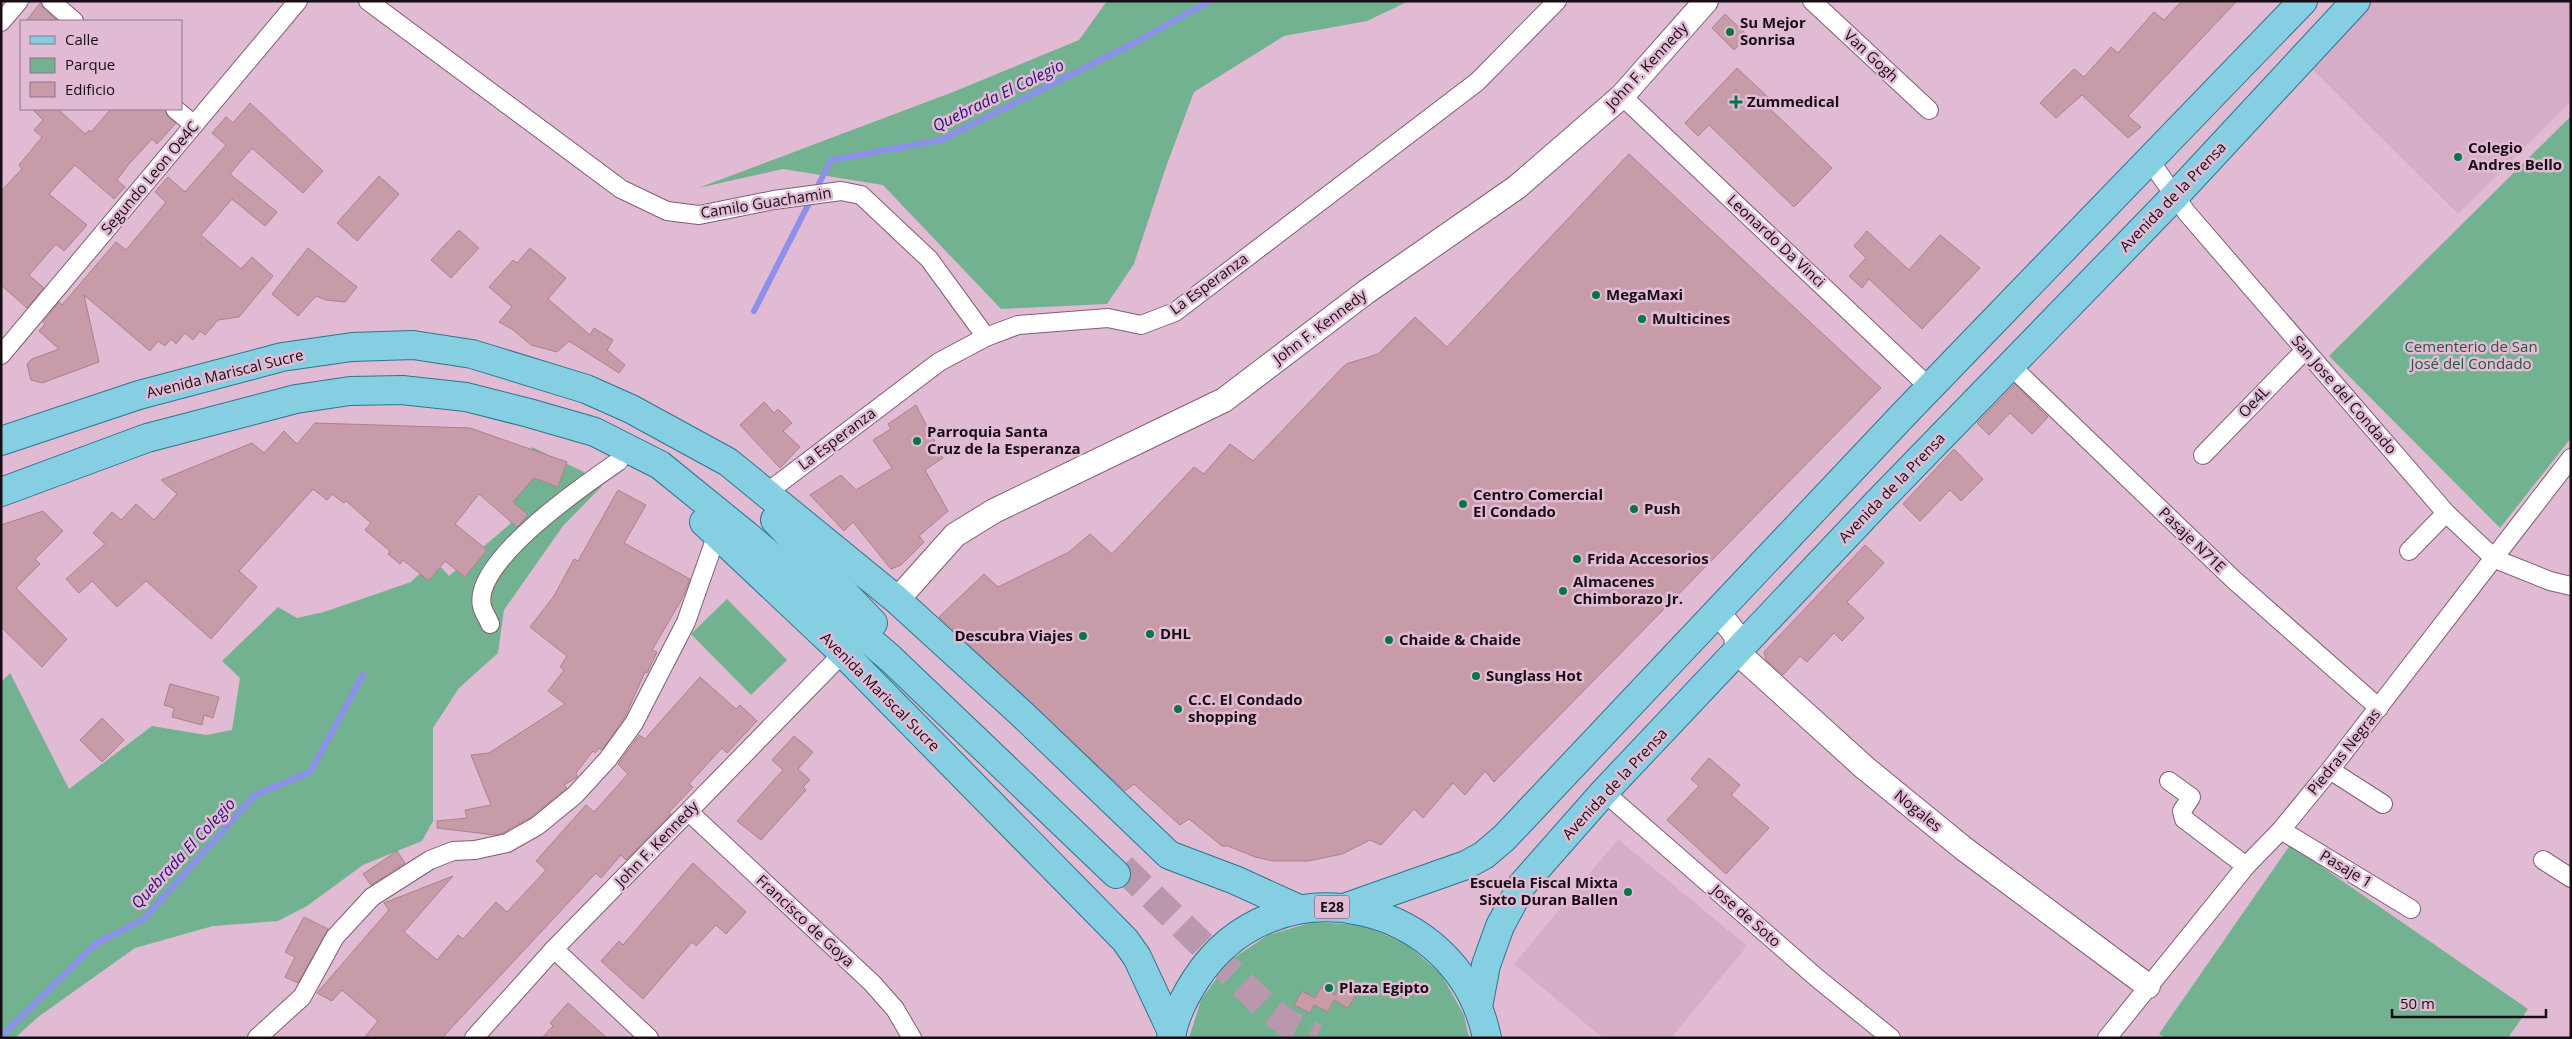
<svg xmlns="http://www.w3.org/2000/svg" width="2572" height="1039" viewBox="0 0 2572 1039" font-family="'Open Sans',sans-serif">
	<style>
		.built { fill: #d7acc7 }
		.green { fill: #72b291 }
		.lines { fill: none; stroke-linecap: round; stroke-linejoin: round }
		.stream { stroke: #8c90eb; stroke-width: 6 }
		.building { fill: #c79ca8; stroke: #ab818d }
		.primary-tunnel { stroke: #b998ad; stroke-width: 28; stroke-dasharray: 28 14; stroke-linecap: butt }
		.street-casing { stroke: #7f5e73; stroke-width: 20 }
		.secondary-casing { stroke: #7f5e73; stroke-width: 26 }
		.primary-casing { stroke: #2c758d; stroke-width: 30 }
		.street { stroke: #fff; stroke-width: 18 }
		.secondary { stroke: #fff; stroke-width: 24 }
		.primary { stroke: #86cee1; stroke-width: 28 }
		.poi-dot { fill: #09734b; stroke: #e1bbd3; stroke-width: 2 }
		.labels { text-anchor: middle; stroke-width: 5; stroke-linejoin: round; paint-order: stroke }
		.shield { fill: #e1bbd3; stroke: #55414e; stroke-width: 1 }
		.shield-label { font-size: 14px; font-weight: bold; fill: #190d15 }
		.poi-label { font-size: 15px; font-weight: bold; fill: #190d15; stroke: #e1bbd3; text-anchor: start }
		.street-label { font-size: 15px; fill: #190d15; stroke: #e1bbd3 }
		.park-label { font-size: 15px; fill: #295841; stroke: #e1bbd3 }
		.water-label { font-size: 16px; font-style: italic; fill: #270e7a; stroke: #e1bbd3 }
	</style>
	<rect width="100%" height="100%" fill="#e1bbd3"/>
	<g class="built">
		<path d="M2374 1H2571V101L2458 214 2309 66Z"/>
		<path d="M1618 839 1747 946 1671 1038H1603L1514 964Z"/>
	</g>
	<g class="green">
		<path d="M1107 1H1409L1367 21 1284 36 1194 92 1166 167 1134 264 1107 304 1001 309 883 185 783 169 698 188 953 92 1079 40Z"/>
		<path d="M2571 116V438L2500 528 2329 356Z"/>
		<path d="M532 447 582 471 602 486 563 526 504 610 498 653 459 688 433 728V821L422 841 363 865 307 906 278 921 213 926 135 948 38 1017 15 1038H1V682L10 673 69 789 152 726 206 735 232 730 240 678 222 661 278 607 297 618 324 612 411 582 434 560 449 576 510 524 515 504 506 492 519 475Z"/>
		<path d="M727 599 787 660 751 695 691 634Z"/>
		<path d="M2290 845 2528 1009 2508 1038H2165L2159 1034Z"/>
		<path d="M1313 922 1361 925 1405 943 1441 974 1464 1015 1469 1038H1189L1201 1000 1229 961 1268 935Z"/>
	</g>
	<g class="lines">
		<g class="stream">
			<path d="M754 311 831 160 941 140 1136 42 1210 1"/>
			<path d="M1 1037 95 944 144 919 255 795 310 772 363 675"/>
		</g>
	</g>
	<g class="building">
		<path d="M2182 1H2237L2128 116 2141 127 2128 138 2082 95 2056 118 2040 103 2074 69 2084 77 2111 47 2118 53 2154 12 2164 20Z"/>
		<path d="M41 2 44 9 58 21H26Z"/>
		<path d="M1725 14 1748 36 1734 50 1712 28Z"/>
		<path d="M1737 68 1770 99 1765 104 1832 168 1794 207 1709 125 1698 136 1685 123Z"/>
		<path d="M250 103 323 171 303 193 252 148 230 174 277 212 265 226 232 199 201 235 241 269 252 257 273 276 239 317 218 320 205 335 200 331 193 340 185 333 176 344 171 339 165 346 158 341 150 351 84 295 99 362 42 383 31 380 27 364 32 359 59 349 39 331 45 324 43 322 59 302 62 305 116 242 126 250 166 202 155 192 168 177 185 192 226 145 212 133 226 117 233 123Z"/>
		<path d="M32 109H58L85 134 89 130 91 132 111 109H165L168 117 176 123 157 144 152 139 128 165 117 180 125 187 114 199 75 165 49 194 87 225 64 251 56 244 29 275 44 288 27 308 1 285V191L22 169 19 165 42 137 34 130 43 120Z"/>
		<path d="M1629 154 1881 388 1494 782 1485 771 1465 795 1453 783 1423 818 1414 809 1381 845 1370 840 1342 854 1308 861H1273L1255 857 1228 846H1222L1189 819 1180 825 1134 784 1125 791 939 617 984 574 998 587 1069 552 1090 534 1112 554 1194 467 1204 474 1230 444 1253 461 1346 364 1378 354 1415 317 1447 347Z"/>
		<path d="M379 176 399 194 357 241 337 223Z"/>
		<path d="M459 230 479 248 451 278 431 260Z"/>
		<path d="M1867 231 1909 270 1940 235 1980 268 1922 329 1869 279 1862 288 1849 276 1866 258 1854 246Z"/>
		<path d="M308 248 357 287 345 302 326 300 316 296 298 316 272 294Z"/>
		<path d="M530 248 566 278 548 299 590 335 594 328 613 340 607 350 625 365 619 373 569 341 557 352 531 345 512 329 499 322 512 307 489 287 513 260 517 263Z"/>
		<path d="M2015 384 2048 417 2032 434 2010 413 1989 435 1977 423Z"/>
		<path d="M764 402 774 413 778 409 792 423 783 431 800 447 780 468 740 425Z"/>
		<path d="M916 405 943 458 925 470 948 511 919 536 924 542 901 565 891 569 853 522 844 531 810 495 841 475 856 490 892 468 873 440 891 429 888 424Z"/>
		<path d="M315 423 470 428 567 462 558 487 534 478 513 502 528 515 517 527 479 494 455 524 487 550 465 577 445 561 429 581 403 560 400 564 388 554 390 551 365 530 371 523 346 501 344 503 332 494 327 500 313 489 239 571 257 587 211 639 146 581 117 607 92 581 79 593 66 579 105 544 93 533 112 512 121 520 136 504 154 520 177 494 161 480 252 443 264 453 284 431 297 444Z"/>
		<path d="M1954 449 1983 479 1961 501 1950 490 1920 521 1903 504Z"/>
		<path d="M618 490 646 505 624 543 690 579 683 597 652 650 657 652 647 673 645 672 624 719 602 750 599 748 595 753 593 751 576 773 577 777 564 785 567 788 531 817 503 833 495 835 437 828V821L467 818 465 810 491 805 471 755 489 753 565 704 548 691 564 670 560 667 567 656 530 627 554 596 574 559 578 561Z"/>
		<path d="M43 511 63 531 35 559 40 564 16 588 67 639 42 667 1 627V525Z"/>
		<path d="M1865 545 1884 563 1847 602 1864 618 1842 641 1834 633 1807 662 1800 656 1783 675 1766 660 1764 652Z"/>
		<path d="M700 677 736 709 740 705 757 721 727 753 722 748 689 784 693 787 669 812 671 814 626 860 621 855 601 878 596 873 442 1038H364L378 1021 342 990 332 1001 317 993 389 910 384 903 453 876 404 932 437 960 458 935 463 939 496 902 507 912 546 870 536 861 586 805 594 812 628 774 618 764 639 735 645 739Z"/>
		<path d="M170 684 219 697 213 718 204 715 202 725 172 717 174 708 164 705Z"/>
		<path d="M102 718 124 740 102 762 80 740Z"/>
		<path d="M794 736 813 752 798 769 810 780 803 787 806 790 761 840 737 821 783 770 772 760Z"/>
		<path d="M1709 758 1740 785 1731 795 1769 828 1726 874 1667 820 1699 786 1691 779Z"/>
		<path d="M397 851 405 863 371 885 363 874Z"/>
		<path d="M693 863 746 912 726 934 716 925 696 946 692 942 643 999 601 961 619 941 623 945Z"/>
		<path d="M304 917 328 929 298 983 285 977 295 957 285 952Z"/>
		<path d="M1341 984 1357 993 1348 1008 1334 1000 1328 1012 1314 1005 1310 1013 1294 1005 1302 991 1315 998 1321 987 1335 995Z"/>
		<path d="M568 1003 607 1038H542L553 1026 550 1023Z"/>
	</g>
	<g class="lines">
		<path class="primary-tunnel" d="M1122 867 1265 1006 1287 1023 1316 1038"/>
		<g class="street-casing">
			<g id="street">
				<path d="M51 1 74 21"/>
				<path d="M368 1 621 189 667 211 699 215 774 200 841 191 861 195 929 259 986 337"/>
				<path d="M1812 1 1929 110"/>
				<path d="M1 22 19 1"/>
				<path d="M1622 96 1930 388"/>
				<path d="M175 109 194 125"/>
				<path d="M2150 161 2187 213 2446 513 2495 559 2550 581 2571 586"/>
				<path d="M1 355 298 1"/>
				<path d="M2010 365 2234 580 2379 708"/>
				<path d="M2203 455 2305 350"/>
				<path d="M765 494 939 362 986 337 1018 325 1108 318 1141 325 1175 312 1477 82 1557 1"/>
				<path d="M2409 551 2446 513"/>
				<path d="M490 624C488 618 483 612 482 606 471 562 587 483 619 461"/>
				<path d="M2330 770 2383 804"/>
				<path d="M2169 781 2191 797 2182 811 2184 819 2246 866"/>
				<path d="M1604 792 1817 978 1891 1038"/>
				<path d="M689 812 872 983 895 1009 912 1038"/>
				<path d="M2281 830 2411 909"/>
				<path d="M2543 860 2571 878"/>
				<path d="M554 949 649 1038"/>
				<path d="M257 1038 302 997 335 937 372 897 430 860 453 851 475 850 507 843 537 826 575 795 608 759 634 723 686 622 717 534"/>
				<path d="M474 1038 554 949 843 653"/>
				<path d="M2107 1038 2246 866 2281 830 2330 770 2571 458"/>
			</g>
		</g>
		<g class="secondary-casing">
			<g id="secondary">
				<path d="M897 600 955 535 994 511 1224 400 1366 292 1517 187 1622 96 1706 1"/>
				<path d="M1717 611 1736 635 1738 653 1865 768 1963 848 2148 986"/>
			</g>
		</g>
		<g class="primary-casing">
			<g id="primary">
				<path d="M1 441 139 395 282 357 352 347 413 345 472 354 586 389 631 409 728 462 897 600 1023 715 1169 855 1235 880 1299 909"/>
				<path d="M1 492 147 438 296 399 350 391 402 390 466 397 529 413 595 432 660 465 745 534 890 658 1116 874"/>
				<path d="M775 520 873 623"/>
				<path d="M704 522 843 653 1125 940 1137 957 1172 1032"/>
				<path d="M1347 907 1466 865 1484 855 1504 838 1905 413 2303 1"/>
				<path d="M1478 1007 1486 965 1500 926 1522 885 1604 792 1878 502 2174 197 2356 1"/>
				<path d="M1171 1038C1174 1017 1185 996 1196 979 1275 858 1459 899 1487 1038"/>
			</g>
		</g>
		<use href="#street" class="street"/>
		<use href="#secondary" class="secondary"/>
		<use href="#primary" class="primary"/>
	</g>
	<g class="poi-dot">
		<circle cx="1730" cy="32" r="5"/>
		<path d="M1733.5 94.5h5v5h5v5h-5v5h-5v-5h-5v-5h5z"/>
		<circle cx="2458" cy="157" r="5"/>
		<circle cx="1596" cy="295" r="5"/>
		<circle cx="1642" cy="319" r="5"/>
		<circle cx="917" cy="441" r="5"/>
		<circle cx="1463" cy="504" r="5"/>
		<circle cx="1634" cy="509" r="5"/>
		<circle cx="1577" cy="559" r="5"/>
		<circle cx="1563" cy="591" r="5"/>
		<circle cx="1150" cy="634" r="5"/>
		<circle cx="1083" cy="636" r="5"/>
		<circle cx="1389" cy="640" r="5"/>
		<circle cx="1476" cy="676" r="5"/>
		<circle cx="1178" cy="709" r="5"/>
		<circle cx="1628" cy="892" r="5"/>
		<circle cx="1329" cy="988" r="5"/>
	</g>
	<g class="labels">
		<rect class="shield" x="1314.5" y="895.5" width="35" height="23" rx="4"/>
		<g class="shield-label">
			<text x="1332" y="912">E28</text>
		</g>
		<g class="poi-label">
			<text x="1740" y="28">Su Mejor<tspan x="1740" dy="17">Sonrisa</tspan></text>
			<text x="1747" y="107">Zummedical</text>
			<text x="2468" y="153">Colegio<tspan x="2468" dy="17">Andres Bello</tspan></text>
			<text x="1606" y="300">MegaMaxi</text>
			<text x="1652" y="324">Multicines</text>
			<text x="927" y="437">Parroquia Santa<tspan x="927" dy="17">Cruz de la Esperanza</tspan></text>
			<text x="1473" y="500">Centro Comercial<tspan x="1473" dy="17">El Condado</tspan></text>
			<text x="1644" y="514">Push</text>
			<text x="1587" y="564">Frida Accesorios</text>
			<text x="1573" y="587">Almacenes<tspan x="1573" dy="17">Chimborazo Jr.</tspan></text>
			<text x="1160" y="639">DHL</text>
			<text x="1073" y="641" text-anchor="end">Descubra Viajes</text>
			<text x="1399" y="645">Chaide &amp; Chaide</text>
			<text x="1486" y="681">Sunglass Hot</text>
			<text x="1188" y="705">C.C. El Condado<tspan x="1188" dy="17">shopping</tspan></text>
			<text x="1618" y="888" text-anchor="end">Escuela Fiscal Mixta<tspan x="1618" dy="17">Sixto Duran Ballen</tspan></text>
			<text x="1339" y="993">Plaza Egipto</text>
		</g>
		<g class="street-label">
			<text transform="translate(1871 56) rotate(43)" y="5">Van Gogh</text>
			<text transform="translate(1647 66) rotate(-47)" y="5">John F. Kennedy</text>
			<text transform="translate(150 178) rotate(-50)" y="5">Segundo Leon Oe4C</text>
			<text transform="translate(2173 197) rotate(-46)" y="5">Avenida de la Prensa</text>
			<text transform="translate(766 203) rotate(-9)" y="5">Camilo Guachamin</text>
			<text transform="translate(1776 241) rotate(43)" y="5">Leonardo Da Vinci</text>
			<text transform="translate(1209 284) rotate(-36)" y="5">La Esperanza</text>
			<text transform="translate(1320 327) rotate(-37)" y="5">John F. Kennedy</text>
			<text transform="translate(225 374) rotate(-14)" y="5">Avenida Mariscal Sucre</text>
			<text transform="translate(2344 395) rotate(49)" y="5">San Jose del Condado</text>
			<text transform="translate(2254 402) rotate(-46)" y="5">Oe4L</text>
			<text transform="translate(837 439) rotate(-37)" y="5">La Esperanza</text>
			<text transform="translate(1892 488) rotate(-46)" y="5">Avenida de la Prensa</text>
			<text transform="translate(2192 540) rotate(44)" y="5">Pasaje N71E</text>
			<text transform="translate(880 692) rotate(45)" y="5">Avenida Mariscal Sucre</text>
			<text transform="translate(2344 752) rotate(-51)" y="5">Piedras Negras</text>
			<text transform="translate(1615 784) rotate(-47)" y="5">Avenida de la Prensa</text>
			<text transform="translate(1918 811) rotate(39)" y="5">Nogales</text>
			<text transform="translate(657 844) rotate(-46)" y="5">John F. Kennedy</text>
			<text transform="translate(2346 869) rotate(31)" y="5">Pasaje 1</text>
			<text transform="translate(1746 916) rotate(41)" y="5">Jose de Soto</text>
			<text transform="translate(805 921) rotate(43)" y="5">Francisco de Goya</text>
		</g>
		<g class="park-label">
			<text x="2471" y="352">Cementerio de San<tspan x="2471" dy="17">José del Condado</tspan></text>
		</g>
		<g class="water-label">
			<text transform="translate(998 95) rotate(-26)" y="6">Quebrada El Colegio</text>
			<text transform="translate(183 853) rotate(-47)" y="6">Quebrada El Colegio</text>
		</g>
	</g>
	<rect width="2572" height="1039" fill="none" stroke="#190d15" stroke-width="5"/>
	<rect x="20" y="20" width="162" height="90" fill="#e1bbd3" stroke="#917587"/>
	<rect x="30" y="36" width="25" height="8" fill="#86cee1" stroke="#917587"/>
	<text x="65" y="45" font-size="15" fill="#190d15">Calle</text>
	<rect x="30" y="58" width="25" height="15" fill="#72b291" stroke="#917587"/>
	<text x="65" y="70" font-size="15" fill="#190d15">Parque</text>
	<rect x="30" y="82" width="25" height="15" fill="#c79ca8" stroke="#917587"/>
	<text x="65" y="95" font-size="15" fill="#190d15">Edificio</text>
	<path d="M2392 1009v8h154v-8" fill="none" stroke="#190d15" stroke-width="2.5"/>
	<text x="2400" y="1009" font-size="15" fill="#190d15" stroke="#e1bbd3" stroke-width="4" paint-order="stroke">50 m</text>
</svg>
